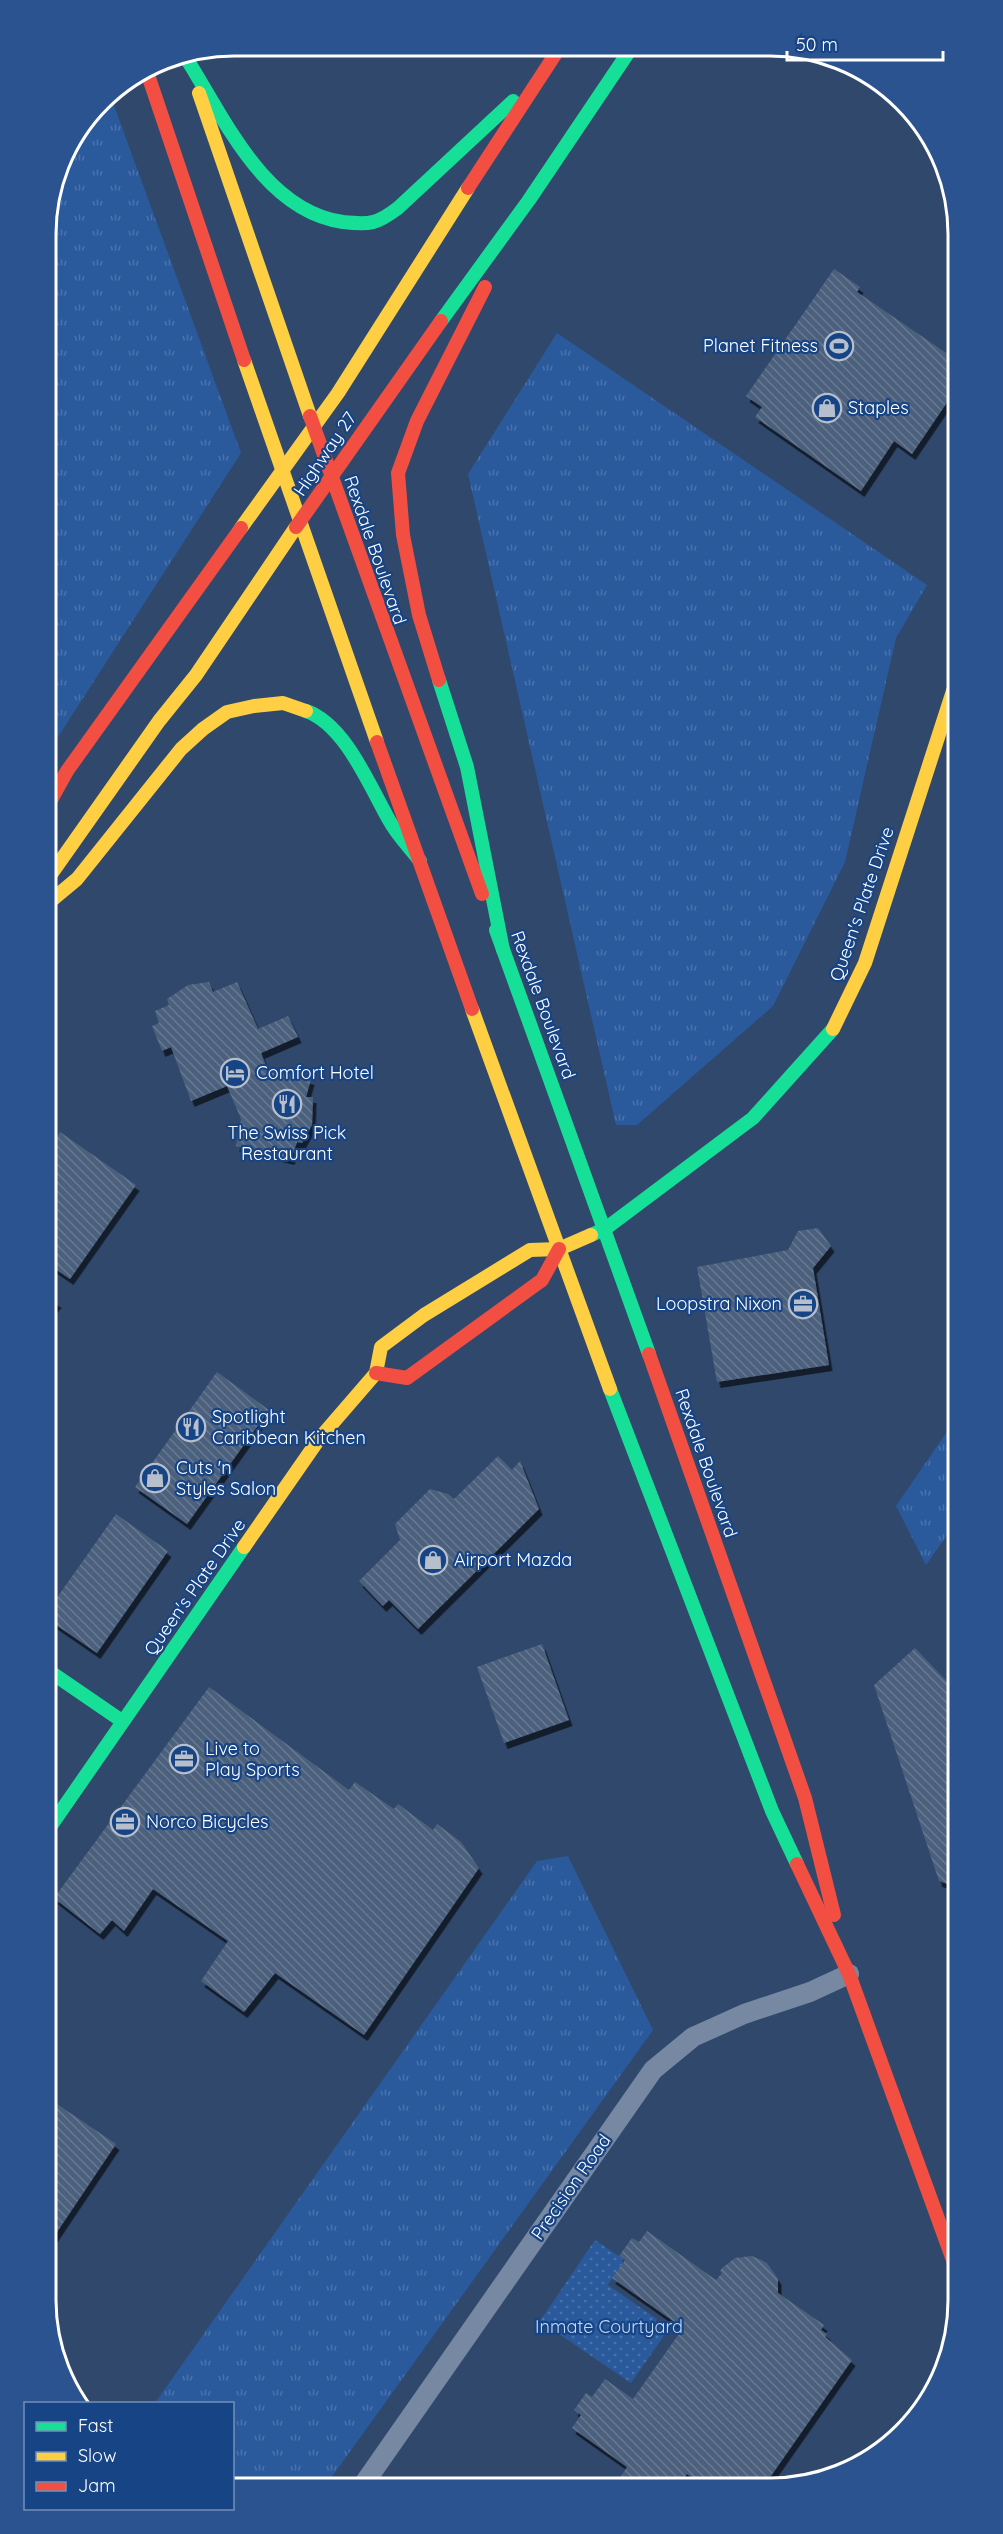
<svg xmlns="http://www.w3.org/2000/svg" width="1003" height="2534" viewBox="0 0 1003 2534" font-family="Quicksand,sans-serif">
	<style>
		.grass { fill: url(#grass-tufts) }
		.park { fill: url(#park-dots) }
		.building { fill: url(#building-back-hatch); filter: url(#shadow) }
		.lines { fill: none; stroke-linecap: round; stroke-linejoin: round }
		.street { stroke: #7688a2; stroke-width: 20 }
		.fast { stroke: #16e098; stroke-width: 14 }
		.slow { stroke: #ffcf43; stroke-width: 14 }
		.jam { stroke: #f24e42; stroke-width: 14 }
		.labels { text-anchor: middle; stroke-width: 4.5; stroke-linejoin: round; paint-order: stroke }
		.poi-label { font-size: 18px; fill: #fff; stroke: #174485; text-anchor: start }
		.street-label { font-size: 18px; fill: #fff; stroke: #174485 }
		.park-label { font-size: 18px; fill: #c1d9fa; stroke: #174485 }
		.rim { fill: none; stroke: #fff; stroke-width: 3 }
	</style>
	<defs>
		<pattern id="grass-tufts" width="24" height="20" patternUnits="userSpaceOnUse" patternTransform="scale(1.5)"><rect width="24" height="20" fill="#2a5a9c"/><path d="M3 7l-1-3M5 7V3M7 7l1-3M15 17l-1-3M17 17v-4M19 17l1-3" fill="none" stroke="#4a73ab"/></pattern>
		<pattern id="park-dots" width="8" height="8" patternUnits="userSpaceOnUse" patternTransform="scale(1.5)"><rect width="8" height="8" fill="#2a5a9c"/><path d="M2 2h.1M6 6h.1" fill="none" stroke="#4a73ab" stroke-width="1.8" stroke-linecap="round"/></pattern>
		<pattern id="building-back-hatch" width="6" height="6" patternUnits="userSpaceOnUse" patternTransform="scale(1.5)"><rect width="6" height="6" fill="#4c607d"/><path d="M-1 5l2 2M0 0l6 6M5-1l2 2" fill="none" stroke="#677890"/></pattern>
		<filter id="shadow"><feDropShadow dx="3.5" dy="6" stdDeviation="0" flood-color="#0009"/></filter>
	</defs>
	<rect width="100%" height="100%" fill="#30486c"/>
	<g class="grass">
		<path d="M109 92 241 453 47 754 45 221 64 151Z"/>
		<path d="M557 333 927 585 896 638 845 862 773 1006 637 1125H616L468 474Z"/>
		<path d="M955 1420V1524L926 1565 896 1506Z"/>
		<path d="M568 1856 653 2030 326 2485H233L232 2404 155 2403 537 1861Z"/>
	</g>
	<path class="park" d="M595 2240 625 2260 608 2285 657 2319 656 2322 668 2330 631 2383 540 2321Z"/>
	<g class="building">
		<path d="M834 269 860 287 857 292 952 357V395L912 454 894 441 861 491 755 417 762 407 746 396Z"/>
		<path d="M209 982 213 992 237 982 258 1029 288 1016 298 1037 261 1053 267 1068 311 1079 306 1097H313L312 1125 302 1143 297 1142 291 1159 236 1146 241 1119 227 1086 191 1101 171 1047 162 1051 152 1026 159 1023 155 1011 169 1005 167 999 188 985Z"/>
		<path d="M60 1132 136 1185 70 1279 48 1264V1149Z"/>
		<path d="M818 1228 831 1246 813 1268 829 1365 717 1382 697 1267 788 1250 798 1231Z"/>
		<path d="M48 1295 58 1302 48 1314Z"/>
		<path d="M217 1372 269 1410 187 1524 135 1487Z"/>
		<path d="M498 1456 512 1470 520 1461 539 1509 418 1629 389 1600 383 1606 359 1581 400 1540 395 1524 430 1489 448 1494 454 1499Z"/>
		<path d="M116 1514 168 1551 97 1653 49 1620V1609Z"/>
		<path d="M542 1644 569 1720 504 1743 477 1667Z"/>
		<path d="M915 1648 956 1691V1887L939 1881 874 1685Z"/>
		<path d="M209 1687 349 1790 355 1782 394 1809 398 1804 433 1830 437 1824 461 1842 479 1868 364 2035 275 1973 244 2012 201 1981 228 1941 153 1889 124 1931 112 1920 100 1934 54 1898Z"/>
		<path d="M51 2100 116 2144 53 2238 51 2236Z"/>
		<path d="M647 2231 716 2280 722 2273 720 2271 722 2268 735 2258 752 2256 767 2263 778 2279V2293L824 2325 821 2330 827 2334 825 2337 852 2360 766 2483H701L687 2474 680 2483 616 2484 627 2467 572 2428 581 2415 574 2410 586 2393 592 2397 605 2379 633 2399 683 2328 612 2278 625 2260 619 2256 632 2238 639 2242Z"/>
	</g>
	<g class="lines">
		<path class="street" d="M363 2485 653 2070 693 2037 744 2014 810 1992 849 1974"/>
		<g class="fast">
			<path d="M188 61C225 120 265 211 343 222 370 225 377 224 398 208L513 101"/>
			<path d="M441 321 529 200 632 47"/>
			<path d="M439 680 467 767 503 950"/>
			<path d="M306 711C345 724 370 787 389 820 397 835 410 848 420 861"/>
			<path d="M496 930 649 1354"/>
			<path d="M591 1235 605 1229 753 1118 833 1029"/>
			<path d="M610 1389 772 1811 797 1864"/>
			<path d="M49 1671 122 1721"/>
			<path d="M50 1827 244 1547"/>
		</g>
		<g class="slow">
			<path d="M199 93 310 416"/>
			<path d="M244 360 377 742"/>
			<path d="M241 528 338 393 468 188"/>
			<path d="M47 880 159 721 196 675 296 527"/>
			<path d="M47 904 77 879 181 749 203 729 227 712 254 706 283 703 306 711"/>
			<path d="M472 1009 610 1389"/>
			<path d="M833 1029 865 963 953 691"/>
			<path d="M244 1547 319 1439 376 1373 381 1347 424 1315 530 1250 559 1249 591 1235"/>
		</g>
		<g class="jam">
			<path d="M146 69 244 360"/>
			<path d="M468 188 560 47"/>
			<path d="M310 416 482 894"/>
			<path d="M296 527 441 321"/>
			<path d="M439 680 419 615 403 535 398 473 417 421 485 287"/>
			<path d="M377 742 472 1009"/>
			<path d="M47 807 67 771 241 528"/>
			<path d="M649 1354 805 1798 834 1915"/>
			<path d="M376 1373 407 1378 542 1280 559 1249"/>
			<path d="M797 1864 849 1974 957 2271"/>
		</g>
	</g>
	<defs>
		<g id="stadium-ring" transform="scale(1.5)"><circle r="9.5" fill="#174485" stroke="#b7bfcc" stroke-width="1.5"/><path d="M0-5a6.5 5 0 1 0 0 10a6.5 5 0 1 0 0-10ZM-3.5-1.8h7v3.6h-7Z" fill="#b7bfcc"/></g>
		<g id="shop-ring" transform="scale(1.5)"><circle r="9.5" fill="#174485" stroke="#b7bfcc" stroke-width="1.5"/><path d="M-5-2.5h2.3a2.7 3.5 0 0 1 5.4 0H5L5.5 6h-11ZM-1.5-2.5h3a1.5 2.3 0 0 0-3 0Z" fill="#b7bfcc"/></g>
		<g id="hotel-ring" transform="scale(1.5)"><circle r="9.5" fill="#174485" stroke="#b7bfcc" stroke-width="1.5"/><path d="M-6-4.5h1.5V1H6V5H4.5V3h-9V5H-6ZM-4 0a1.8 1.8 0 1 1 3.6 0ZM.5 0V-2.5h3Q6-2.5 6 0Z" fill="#b7bfcc"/></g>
		<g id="restaurant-ring" transform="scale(1.5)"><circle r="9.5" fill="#174485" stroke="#b7bfcc" stroke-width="1.5"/><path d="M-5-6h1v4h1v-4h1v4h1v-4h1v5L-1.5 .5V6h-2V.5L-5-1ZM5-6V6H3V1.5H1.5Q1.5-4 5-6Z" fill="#b7bfcc"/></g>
		<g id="office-ring" transform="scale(1.5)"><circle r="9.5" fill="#174485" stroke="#b7bfcc" stroke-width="1.5"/><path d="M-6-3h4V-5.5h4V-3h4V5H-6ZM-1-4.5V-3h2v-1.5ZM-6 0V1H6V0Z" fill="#b7bfcc"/></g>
	</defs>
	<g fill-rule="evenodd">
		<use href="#stadium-ring" x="839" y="346"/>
		<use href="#shop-ring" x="827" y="408"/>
		<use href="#hotel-ring" x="235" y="1073"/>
		<use href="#restaurant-ring" x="287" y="1104"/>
		<use href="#office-ring" x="803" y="1304"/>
		<use href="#restaurant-ring" x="191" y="1427"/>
		<use href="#shop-ring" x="155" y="1478"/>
		<use href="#shop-ring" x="433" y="1560"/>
		<use href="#office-ring" x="184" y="1759"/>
		<use href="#office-ring" x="125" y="1822"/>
	</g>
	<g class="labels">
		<g class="poi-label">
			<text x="818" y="352" text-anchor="end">Planet Fitness</text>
			<text x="848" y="414">Staples</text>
			<text x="256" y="1079">Comfort Hotel</text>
			<text x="287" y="1139" text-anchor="middle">The Swiss Pick<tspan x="287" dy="21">Restaurant</tspan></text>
			<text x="782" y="1310" text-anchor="end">Loopstra Nixon</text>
			<text x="212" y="1423">Spotlight<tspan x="212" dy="21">Caribbean Kitchen</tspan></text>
			<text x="176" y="1474">Cuts 'n<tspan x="176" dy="21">Styles Salon</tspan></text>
			<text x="454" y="1566">Airport Mazda</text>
			<text x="205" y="1755">Live to<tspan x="205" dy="21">Play Sports</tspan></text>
			<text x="146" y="1828">Norco Bicycles</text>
		</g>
		<g class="street-label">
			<text transform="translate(325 454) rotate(-56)" y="6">Highway 27</text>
			<text transform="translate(375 550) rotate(71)" y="6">Rexdale Boulevard</text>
			<text transform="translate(862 904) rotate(-71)" y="6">Queen's Plate Drive</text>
			<text transform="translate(543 1005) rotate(70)" y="6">Rexdale Boulevard</text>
			<text transform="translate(706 1463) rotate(71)" y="6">Rexdale Boulevard</text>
			<text transform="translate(195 1587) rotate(-55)" y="6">Queen's Plate Drive</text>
			<text transform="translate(571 2187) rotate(-55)" y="6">Precision Road</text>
		</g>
		<g class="park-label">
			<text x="609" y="2333">Inmate Courtyard</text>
		</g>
	</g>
	<path d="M0 0H1003V2534H0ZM234 56H770A178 178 0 0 1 948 234V2300A178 178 0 0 1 770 2478H234A178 178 0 0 1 56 2300V234A178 178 0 0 1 234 56Z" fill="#2a538f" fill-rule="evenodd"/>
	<path class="rim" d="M234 56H770A178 178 0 0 1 948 234V2300A178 178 0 0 1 770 2478H234A178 178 0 0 1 56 2300V234A178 178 0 0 1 234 56Z"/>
	<rect x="24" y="2402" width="210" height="108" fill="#174485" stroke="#748fb6" stroke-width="1.5"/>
	<rect x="36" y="2422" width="30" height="9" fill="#16e098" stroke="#748fb6" stroke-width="1.5"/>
	<text x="78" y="2432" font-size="18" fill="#ffffff">Fast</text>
	<rect x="36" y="2452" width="30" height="9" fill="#ffcf43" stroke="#748fb6" stroke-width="1.5"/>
	<text x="78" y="2462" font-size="18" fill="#ffffff">Slow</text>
	<rect x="36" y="2482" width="30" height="9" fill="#f24e42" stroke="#748fb6" stroke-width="1.5"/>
	<text x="78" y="2492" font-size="18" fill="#ffffff">Jam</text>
	<path d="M787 51v9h156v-9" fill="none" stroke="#ffffff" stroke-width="3"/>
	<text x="796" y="51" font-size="18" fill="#ffffff" stroke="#174485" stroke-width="4.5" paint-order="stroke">50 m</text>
</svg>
